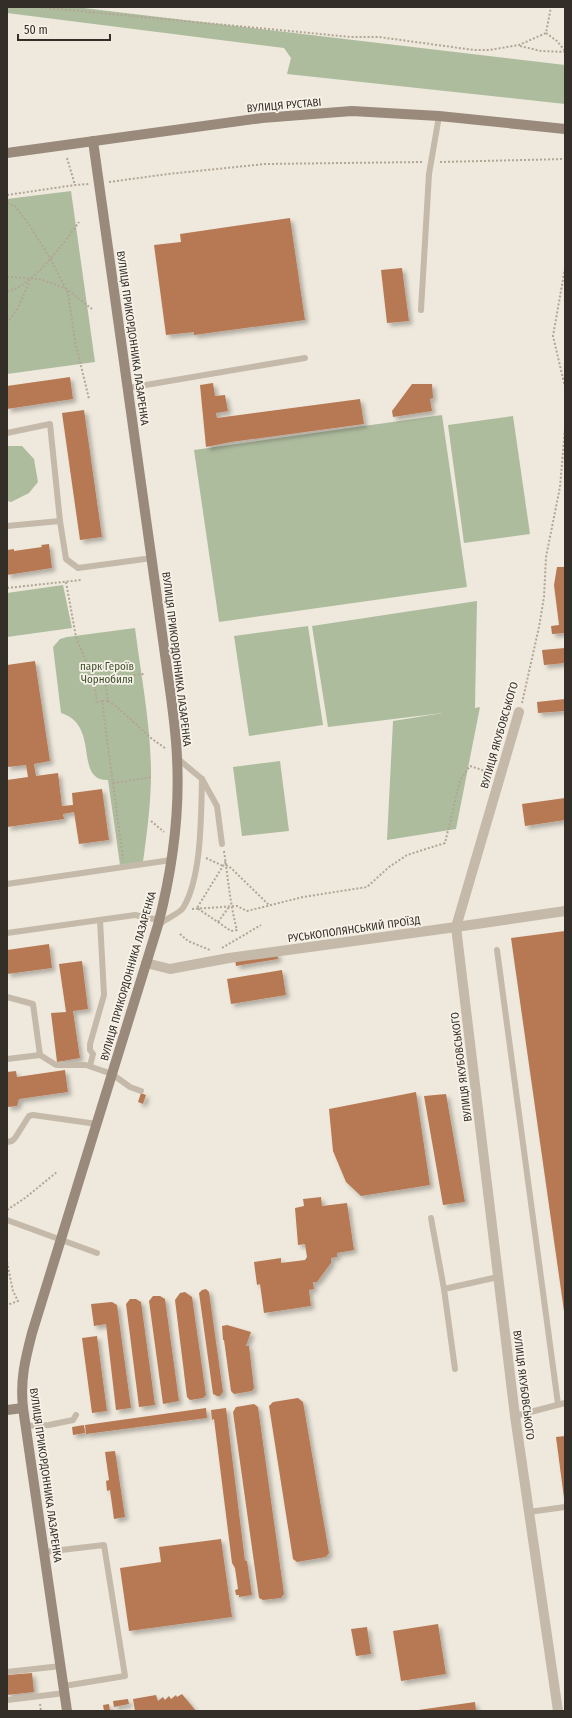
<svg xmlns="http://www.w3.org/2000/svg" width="572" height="1718" viewBox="0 0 572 1718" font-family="'Fira Sans Condensed',sans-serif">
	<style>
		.green { fill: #aebc9e }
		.building { fill: #b77952; filter: url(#shadow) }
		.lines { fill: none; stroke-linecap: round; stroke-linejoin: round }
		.path { stroke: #b1a594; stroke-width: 2; stroke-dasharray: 2 2; stroke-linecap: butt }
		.lane { stroke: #c5baaa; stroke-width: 6 }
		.street { stroke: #c5baaa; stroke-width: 10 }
		.secondary { stroke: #998a7c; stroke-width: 10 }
		.labels { text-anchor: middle; stroke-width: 3.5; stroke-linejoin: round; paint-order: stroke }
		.street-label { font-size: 11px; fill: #342e29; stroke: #f7f2e8 }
		.park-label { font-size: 11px; fill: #3f4f2f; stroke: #f7f2e8 }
	</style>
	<defs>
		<filter id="shadow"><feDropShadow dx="3.5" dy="3.5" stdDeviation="2" flood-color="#0004"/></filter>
	</defs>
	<rect width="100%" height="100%" fill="#efe9dd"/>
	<g class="green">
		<path d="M7 7H75L565 65V104L287 74 291 58 284 48 7 13Z"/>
		<path d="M71 191 95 362 7 374V199Z"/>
		<path d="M442 415 467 587 219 622 194 450Z"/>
		<path d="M513 416 530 534 464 543 448 425Z"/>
		<path d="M7 446H22L34 459 38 482 29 493 11 502 7 501Z"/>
		<path d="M63 585 72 628 7 637V593Z"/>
		<path d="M477 601 475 708 480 707 456 829 387 840 393 721 443 713 328 727 312 626Z"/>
		<path d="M308 626 323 725 249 736 234 636Z"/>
		<path d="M135 628C141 676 151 725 151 774 151 803 147 833 143 862L120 865 108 780C73 781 101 725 61 713L53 647 60 639 67 637Z"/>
		<path d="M280 761 289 831 242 836 233 767Z"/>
	</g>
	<g class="building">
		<path d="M290 218 305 320 194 335V332L166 335 154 245 181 242 180 234Z"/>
		<path d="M402 268 409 321 387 323 381 270Z"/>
		<path d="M70 377 73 399 7 409V386Z"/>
		<path d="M213 383 215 396 225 395 228 411 216 413 217 418 360 399 364 424 231 442 206 447 200 385Z"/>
		<path d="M412 384H432L433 398 430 399 432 411 393 417 392 411Z"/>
		<path d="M84 410 102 537 80 540 62 413Z"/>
		<path d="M49 544 52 568 7 575V550L14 549V551L42 547 41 545Z"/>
		<path d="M557 567H564L565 633 552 634 551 626 559 625 554 585Z"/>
		<path d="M565 648V663L544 665 542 650Z"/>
		<path d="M35 661 50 761 34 764 36 776 58 773 62 806 73 805 72 793 102 789 109 840 79 844 74 812 63 814 64 819 7 827V780L28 777 26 765 7 767V665Z"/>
		<path d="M565 699V711L538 713 537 702Z"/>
		<path d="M565 798V820L525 826 522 804Z"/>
		<path d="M565 931V1311H564L511 938Z"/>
		<path d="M49 944 52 968 7 974V950Z"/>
		<path d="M277 952 278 959 236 966 235 959Z"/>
		<path d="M82 961 88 1009 73 1011 80 1058 57 1062 51 1013 66 1012 59 964Z"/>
		<path d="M282 970 286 995 231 1004 227 979Z"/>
		<path d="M65 1070 68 1092 19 1099 17 1106 7 1107V1072L16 1071 17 1077Z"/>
		<path d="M416 1092 430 1185 361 1196 346 1182 333 1151 329 1109Z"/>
		<path d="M141 1093 146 1095 143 1104 138 1102Z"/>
		<path d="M446 1094 465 1202 443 1205 424 1096Z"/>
		<path d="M321 1197 322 1206 347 1203 354 1250 337 1253V1257L331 1258V1263L317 1282H313L314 1289 309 1290 311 1306 264 1313 260 1284 257 1285 254 1262 281 1258V1263L305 1260 307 1257 305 1244 298 1245 295 1208 304 1206 303 1199Z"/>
		<path d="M206 1289 209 1292 223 1392 220 1396H217L213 1394 199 1293 202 1290Z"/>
		<path d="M185 1292 192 1297 206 1395 203 1398 190 1400 187 1397 175 1300 180 1293Z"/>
		<path d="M153 1296H160L165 1299 179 1401 163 1404 149 1301Z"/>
		<path d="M130 1299H136L141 1302 155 1405 139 1407 126 1304Z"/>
		<path d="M112 1302 117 1305 131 1408 116 1410 106 1324 94 1326 91 1304Z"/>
		<path d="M227 1325 251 1332 246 1346H249L254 1388 252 1391 234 1394 231 1391 224 1340H223L222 1326Z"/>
		<path d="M97 1336 107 1411 92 1413 82 1338Z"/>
		<path d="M298 1398 303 1402 329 1553 326 1557 297 1562 293 1559 269 1406 273 1402Z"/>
		<path d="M254 1404 258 1407 284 1594 281 1598 263 1600 259 1598 233 1412 236 1407Z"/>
		<path d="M206 1408 207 1418 86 1434 85 1425Z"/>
		<path d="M226 1408 245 1561H247L252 1595 239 1597V1595H236L235 1590 238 1589 235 1568 232 1563 214 1419 212 1420 211 1410Z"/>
		<path d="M84 1425 85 1433 73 1435 72 1427Z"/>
		<path d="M565 1436V1498H564L556 1437Z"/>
		<path d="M115 1451 125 1517 114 1519 110 1490 107 1491 106 1481 109 1480 105 1452Z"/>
		<path d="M221 1539 232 1617 129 1631 120 1568 161 1562 159 1547Z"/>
		<path d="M438 1624 446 1674 401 1681 393 1631Z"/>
		<path d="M367 1627 371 1654 356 1656 351 1629Z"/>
		<path d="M32 1673 34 1692 7 1695V1675Z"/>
		<path d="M182 1694 196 1711H135L133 1699 156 1695 158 1701 163 1697 165 1700 169 1696 171 1699 176 1695 177 1697Z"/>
		<path d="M128 1699 129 1704 114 1707 113 1701Z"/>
		<path d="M475 1702 476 1711H418V1710Z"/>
		<path d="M109 1704 110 1711H104L103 1705Z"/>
	</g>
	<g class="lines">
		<g class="path">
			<path d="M37 7 300 32 350 37H379L474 50H489L519 45 546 33 551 7"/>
			<path d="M546 33 557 41 565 51"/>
			<path d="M520 46 541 51 565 52"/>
			<path d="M67 158 75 185"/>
			<path d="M440 162 565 159"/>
			<path d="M109 182 168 174 265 164 422 162"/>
			<path d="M7 195 75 185 89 184"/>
			<path d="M7 203 15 206 30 226 50 258 68 293 75 341 89 399"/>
			<path d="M565 268 553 336 565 387"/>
			<path d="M7 277 40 279 65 288 92 309"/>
			<path d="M7 291C31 288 65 242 79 222"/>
			<path d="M7 323 18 308 30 280"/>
			<path d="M66 582 76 637 94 681 97 702 102 701 123 859"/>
			<path d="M7 588 81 580"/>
			<path d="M94 681 144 674"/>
			<path d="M102 701H108L105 680"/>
			<path d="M108 701 117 707 152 739 165 748"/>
			<path d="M522 703 539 627 544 597 546 557 560 487 565 428"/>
			<path d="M113 783 152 777"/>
			<path d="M151 821 164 832"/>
			<path d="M224 851C228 878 230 904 237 930L231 931 197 908 226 861"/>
			<path d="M206 858 223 866"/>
			<path d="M226 865 231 868 269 905"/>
			<path d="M192 909 237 906 247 911 303 897 367 887 389 867 407 855 445 843 460 780 470 766 491 773"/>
			<path d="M218 922 229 907"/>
			<path d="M180 934 188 941 210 950"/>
			<path d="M222 948 261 925"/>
			<path d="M7 1210 25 1198 57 1172"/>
			<path d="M7 1262 13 1291 18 1301 7 1305"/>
			<path d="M40 1704 41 1711"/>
		</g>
		<g class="lane">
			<path d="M421 310 429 174 439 116"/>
			<path d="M128 388 305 358"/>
			<path d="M7 433 50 424 60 521 66 559 78 568 152 558"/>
			<path d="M7 526 60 521"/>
			<path d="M177 758 202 779 217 806 222 844"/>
			<path d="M7 884 171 860"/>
			<path d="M158 925C164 920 180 913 183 908 202 878 201 814 202 779"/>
			<path d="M7 933 135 915 159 920"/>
			<path d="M497 950 558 1404"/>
			<path d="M7 997 33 1004 40 1055"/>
			<path d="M7 1059 40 1055 56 1065H86L112 1074 130 1087 141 1091"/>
			<path d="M90 1066 93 1054 90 1050V1044L104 995 100 920"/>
			<path d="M7 1142 12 1141 15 1138 29 1116 33 1115 97 1124"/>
			<path d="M431 1218 444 1289"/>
			<path d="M7 1220 97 1253"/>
			<path d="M455 1369 444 1289 498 1277"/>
			<path d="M515 1416 565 1403"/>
			<path d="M26 1426 49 1425 73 1420 76 1415"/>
			<path d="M529 1512 565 1507"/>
			<path d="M44 1552 104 1545 125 1676 64 1686"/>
			<path d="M7 1672 61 1666"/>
			<path d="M7 1700 65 1693"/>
		</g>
		<g class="street">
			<path d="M519 712 456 927 515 1416 558 1711"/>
			<path d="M146 963 170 969 229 958 456 927 565 911"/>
		</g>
		<g class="secondary">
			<path d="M7 153 262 118 352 111 439 116 565 129"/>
			<path d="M7 1410 23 1408"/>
			<path d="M67 1711 23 1408C20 1380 25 1360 32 1333L158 925C172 871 180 814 177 758 176 731 172 703 168 676L93 141"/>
		</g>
	</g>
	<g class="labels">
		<g class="street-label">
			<text transform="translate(284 105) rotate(-5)" y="4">ВУЛИЦЯ РУСТАВІ</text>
			<text transform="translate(133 338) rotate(82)" y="4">ВУЛИЦЯ ПРИКОРДОННИКА ЛАЗАРЕНКА</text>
			<text transform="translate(177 659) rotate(83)" y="4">ВУЛИЦЯ ПРИКОРДОННИКА ЛАЗАРЕНКА</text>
			<text transform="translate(499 735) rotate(-74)" y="4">ВУЛИЦЯ ЯКУБОВСЬКОГО</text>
			<text transform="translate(354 929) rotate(-8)" y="4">РУСЬКОПОЛЯНСЬКИЙ ПРОЇЗД</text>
			<text transform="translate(128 976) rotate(-74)" y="4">ВУЛИЦЯ ПРИКОРДОННИКА ЛАЗАРЕНКА</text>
			<text transform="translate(461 1067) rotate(-97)" y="4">ВУЛИЦЯ ЯКУБОВСЬКОГО</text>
			<text transform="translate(524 1385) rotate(83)" y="4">ВУЛИЦЯ ЯКУБОВСЬКОГО</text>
			<text transform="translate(46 1475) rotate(82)" y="4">ВУЛИЦЯ ПРИКОРДОННИКА ЛАЗАРЕНКА</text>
		</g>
		<g class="park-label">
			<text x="107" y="670">парк Героїв<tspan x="107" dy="13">Чорнобиля</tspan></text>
		</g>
	</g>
	<rect width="572" height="1718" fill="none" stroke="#342e29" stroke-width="16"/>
	<path d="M18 34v6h92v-6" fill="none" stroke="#342e29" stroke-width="2"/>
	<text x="24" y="34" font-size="12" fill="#342e29" stroke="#f7f2e8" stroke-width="3" paint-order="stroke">50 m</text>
</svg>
